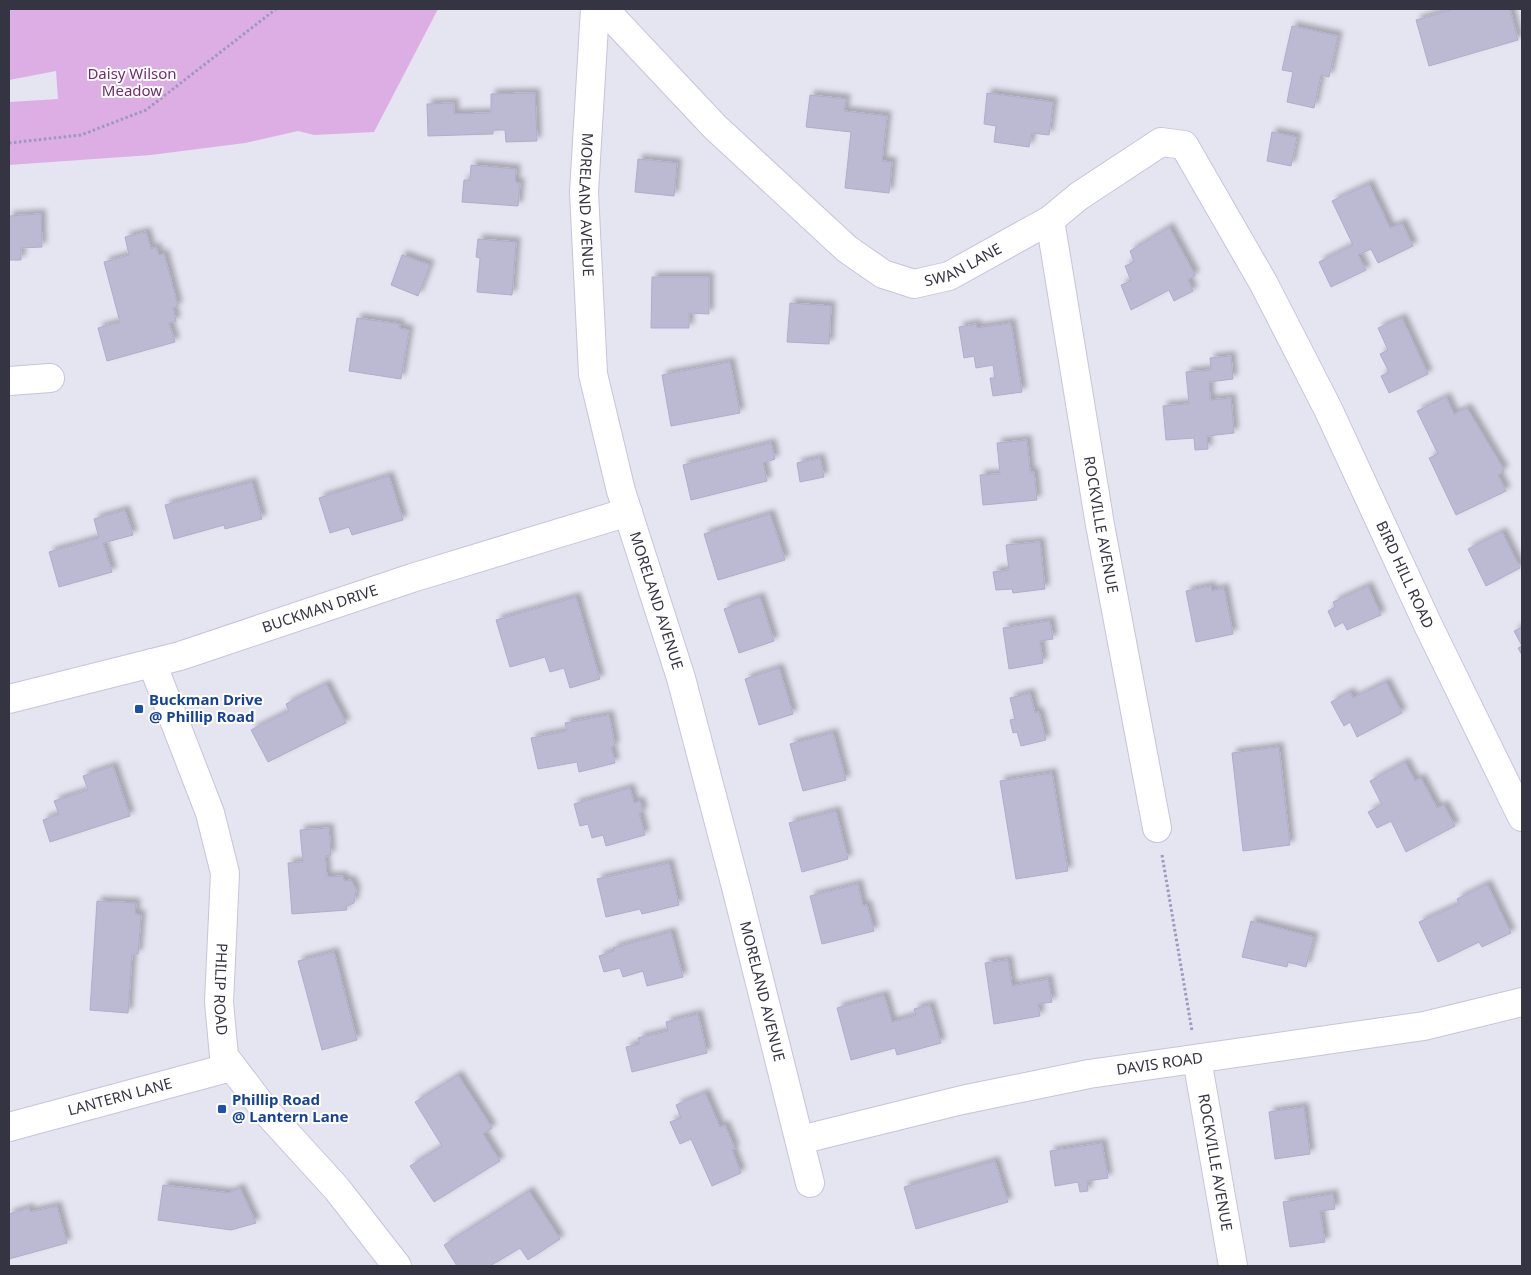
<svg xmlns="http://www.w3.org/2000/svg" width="1531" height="1275" viewBox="0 0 1531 1275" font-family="'Noto Sans',sans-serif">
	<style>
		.green { fill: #ddaee4 }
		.building { fill: #bbbad2; stroke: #afadcc; filter: url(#shadow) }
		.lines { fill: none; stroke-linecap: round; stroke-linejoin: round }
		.street-casing { stroke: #c6c4da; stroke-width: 30 }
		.path { stroke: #9b99bd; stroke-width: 3; stroke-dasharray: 2.5 2.5; stroke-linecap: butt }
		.street { stroke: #fff; stroke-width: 28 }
		.transit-dot { fill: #1a4fb4; stroke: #fff; stroke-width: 2 }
		.labels { text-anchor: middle; stroke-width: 4; stroke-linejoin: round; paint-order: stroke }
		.park-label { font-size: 15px; fill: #712b6d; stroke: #fff }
		.street-label { font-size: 15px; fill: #353442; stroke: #fff }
		.transit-label { font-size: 15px; font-weight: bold; fill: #164399; stroke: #fff; text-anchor: start }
	</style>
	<defs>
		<filter id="shadow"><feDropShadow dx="4.5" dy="-4.5" stdDeviation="2.5" flood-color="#0004"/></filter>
	</defs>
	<rect width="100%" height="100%" fill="#e5e4f1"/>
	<path class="green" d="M9 9H438L374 132 314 135 298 131 245 143 151 155 9 165V102L58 99 56 71 9 80Z"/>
	<g class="building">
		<path d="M1454 9H1510L1518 40 1429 66 1416 20Z"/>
		<path d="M1292 26 1338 36 1329 77 1321 75 1314 108 1287 102 1293 72 1282 70Z"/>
		<path d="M535 93 537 141 506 142 505 130H493V134L428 136 427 104 454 103V114L491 113V94Z"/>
		<path d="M987 93 1053 102 1049 135 1032 133 1029 147 994 142 996 126 984 124Z"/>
		<path d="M810 95 846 99 844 111 887 116 882 161 892 162 889 193 845 188 851 132 806 127Z"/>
		<path d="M1272 132 1297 137 1291 166 1267 161Z"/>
		<path d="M638 159 677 163 674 196 635 192Z"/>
		<path d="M471 165 516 169 515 182 520 183 518 206 462 202 464 180H470Z"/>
		<path d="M1369 184 1390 228 1402 223 1413 246 1378 263 1371 249 1358 255 1366 270 1331 287 1319 262 1353 245 1332 201Z"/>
		<path d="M41 214 42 247 21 248V260H9V216Z"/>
		<path d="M1169 227 1195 275 1188 280 1193 291 1174 301 1169 290 1131 310 1121 285 1131 281 1125 266 1134 262 1130 251Z"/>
		<path d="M146 232 151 249 156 247 159 255 164 254 178 306 173 308 176 321 169 323 175 342 107 361 98 328 120 322 104 262 129 255 125 237Z"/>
		<path d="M478 239 516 242 512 295 477 292 480 258 476 257Z"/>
		<path d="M402 255 430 265 418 296 391 285Z"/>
		<path d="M652 277H709V314L689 313V328H651Z"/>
		<path d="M790 303 831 306 829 344 787 342Z"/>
		<path d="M357 318 400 324 399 328 409 330 401 379 349 371Z"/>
		<path d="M1402 318 1428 374 1389 393 1381 376 1389 372 1380 354 1388 350 1378 328Z"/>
		<path d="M1011 323 1022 392 993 396 990 378H995L993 365 976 368 974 356 964 358 959 327 976 324 977 328Z"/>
		<path d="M1231 356 1233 379 1209 382 1210 400 1231 398 1234 433 1207 436 1208 449 1195 450 1194 438 1166 440 1163 406 1189 404 1186 372 1211 370 1210 358Z"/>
		<path d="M730 362 740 413 671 426 662 375Z"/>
		<path d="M1446 397 1454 414 1467 408 1504 470 1498 475 1506 491 1456 515 1429 458 1438 454 1417 411Z"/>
		<path d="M1027 440 1030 472H1034L1037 500 983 505 980 475 1000 474 997 443Z"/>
		<path d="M771 443 775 459 763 463 767 481 691 500 683 465Z"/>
		<path d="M820 458 824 477 800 482 797 463Z"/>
		<path d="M389 476 403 520 352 535 349 527 330 533 319 498Z"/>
		<path d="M252 482 262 519 225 529 224 525 174 539 165 505Z"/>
		<path d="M125 510 133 535 103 543 112 572 59 587 49 552 99 538 94 519Z"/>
		<path d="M770 514 785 560 718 580 704 534Z"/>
		<path d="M1502 532 1520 568 1486 586 1468 549Z"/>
		<path d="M1040 542 1045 589 1013 593 1012 589 996 590 993 572 1009 570 1006 545Z"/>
		<path d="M1211 586 1212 591 1224 588 1233 634 1196 642 1186 591Z"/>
		<path d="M1368 586 1381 615 1347 630 1343 622 1335 627 1328 611 1335 607 1333 602Z"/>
		<path d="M576 597 600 679 570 688 564 668 550 672 545 657 510 667 496 620Z"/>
		<path d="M760 597 774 641 739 653 724 609Z"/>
		<path d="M1050 621 1053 639 1040 641 1043 663 1009 669 1003 628Z"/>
		<path d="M1522 627V655L1518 648 1522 646 1514 631Z"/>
		<path d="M779 668 793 714 759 725 745 679Z"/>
		<path d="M1386 682 1402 713 1357 737 1350 722 1344 726 1331 702 1350 692 1353 698Z"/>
		<path d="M326 684 346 723 268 762 251 730 289 711 286 704Z"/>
		<path d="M1030 693 1035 713 1039 712 1046 740 1021 746 1017 732 1013 733 1010 720 1015 719 1010 698Z"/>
		<path d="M609 715 615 746 611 747 615 763 579 772 577 762 538 769 531 738 567 731 565 723Z"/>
		<path d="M833 733 846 780 803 791 790 744Z"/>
		<path d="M1279 747 1290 845 1243 851 1232 753Z"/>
		<path d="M1405 762 1415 781 1421 778 1437 808 1444 805 1455 826 1406 852 1391 821 1377 828 1368 812 1382 805 1370 781Z"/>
		<path d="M113 766 130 816 50 842 43 820 59 814 54 801 88 790 83 776Z"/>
		<path d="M1052 773 1068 871 1016 879 1000 781Z"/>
		<path d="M630 788 634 803 640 801 643 812 639 813 645 835 606 846 603 835 592 838 588 824 580 826 574 804Z"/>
		<path d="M836 811 848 859 802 872 789 823Z"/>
		<path d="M329 828 331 855 325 856 327 877 343 876 344 881 351 880 356 890 354 903 346 906 347 910 292 914 288 863 303 862 300 830Z"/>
		<path d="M669 863 679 905 642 914 640 909 606 917 597 879Z"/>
		<path d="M858 884 863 906 867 905 874 931 822 944 810 896Z"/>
		<path d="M1487 884 1511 933 1482 947 1479 942 1438 962 1419 922 1459 904 1457 899Z"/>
		<path d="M97 901 136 903 135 914 141 915 138 954H132L128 1013 90 1010Z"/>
		<path d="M1251 921 1314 937 1306 967 1288 962 1287 967 1242 957Z"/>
		<path d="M671 932 683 977 647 986 643 971 623 977 620 968 604 972 599 956 614 951 613 948Z"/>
		<path d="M334 952 357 1040 322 1050 298 961Z"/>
		<path d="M1008 960 1012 986 1048 979 1052 1002 1038 1004 1040 1016 994 1024 985 963Z"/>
		<path d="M884 995 892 1022 916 1015 914 1009 930 1005 941 1043 897 1055 895 1048 851 1060 837 1008Z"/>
		<path d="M698 1014 707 1053 632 1072 626 1047 640 1044 638 1038 668 1031 666 1022Z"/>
		<path d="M458 1075 492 1128 483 1134 500 1161 434 1202 410 1166 442 1146 415 1102Z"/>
		<path d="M705 1093 720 1127 725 1125 735 1149 732 1150 741 1173 712 1186 691 1139 680 1144 670 1122 681 1118 676 1105Z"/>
		<path d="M1304 1107 1310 1154 1275 1159 1269 1112Z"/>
		<path d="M1102 1143 1108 1178 1087 1181 1088 1191 1080 1192 1078 1182 1055 1186 1050 1151Z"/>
		<path d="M995 1161 1008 1202 916 1229 904 1187Z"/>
		<path d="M163 1185 229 1193 240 1188 256 1223 231 1230 158 1220Z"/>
		<path d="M529 1191 560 1239 528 1260 520 1248 490 1266H457L444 1245Z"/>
		<path d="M1333 1194 1335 1209 1320 1211 1325 1242 1290 1247 1283 1202Z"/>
		<path d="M57 1206 67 1243 9 1259V1214L29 1208 30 1212Z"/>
	</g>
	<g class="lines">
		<g class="street-casing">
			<g id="street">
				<path id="s1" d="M595 9 584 192 593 374 621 491 681 678 737 891 810 1183"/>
				<path id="s2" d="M604 9 715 127 847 249 883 274 914 284 949 276 1050 220 1079 196 1161 142 1184 145 1264 284 1328 409 1428 625 1522 817"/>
				<path id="s3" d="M1050 220 1100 525 1157 828"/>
				<path d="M9 381 50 378"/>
				<path id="s4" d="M152 663 210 813 225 873 219 1002 224 1056 265 1110 337 1189 397 1266"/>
				<path id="s5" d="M9 699 180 656 412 578 628 512"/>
				<path id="s6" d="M1197 1059 1233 1266"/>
				<path id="s7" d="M9 1127 231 1067"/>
				<path id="s8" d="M800 1140 962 1100 1089 1074 1424 1026 1522 1002"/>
			</g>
		</g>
		<g class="path">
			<path d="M9 143 81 135 146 110 276 9"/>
			<path d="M1162 855 1192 1031"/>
		</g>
		<use href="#street" class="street"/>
	</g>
	<g class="transit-dot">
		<rect x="134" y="704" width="10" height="10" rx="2.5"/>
		<rect x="217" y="1104" width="10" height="10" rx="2.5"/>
	</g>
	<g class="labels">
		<g class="park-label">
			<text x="132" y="79">Daisy Wilson<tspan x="132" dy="17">Meadow</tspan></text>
		</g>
		<g class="street-label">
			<text dy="5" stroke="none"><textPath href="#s1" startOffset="196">MORELAND AVENUE</textPath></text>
			<text dy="5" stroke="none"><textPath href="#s2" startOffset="471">SWAN LANE</textPath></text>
			<text dy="5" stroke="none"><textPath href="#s3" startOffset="309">ROCKVILLE AVENUE</textPath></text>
			<text dy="5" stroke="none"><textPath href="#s2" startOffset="1212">BIRD HILL ROAD</textPath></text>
			<text dy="5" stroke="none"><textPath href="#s1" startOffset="601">MORELAND AVENUE</textPath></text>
			<text dy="5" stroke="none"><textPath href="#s5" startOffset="324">BUCKMAN DRIVE</textPath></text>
			<text dy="5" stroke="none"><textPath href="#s4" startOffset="339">PHILIP ROAD</textPath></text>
			<text dy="5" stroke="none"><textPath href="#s1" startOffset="1006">MORELAND AVENUE</textPath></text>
			<text dy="5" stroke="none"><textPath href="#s8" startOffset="368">DAVIS ROAD</textPath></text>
			<text dy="5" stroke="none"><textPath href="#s7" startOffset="115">LANTERN LANE</textPath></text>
			<text dy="5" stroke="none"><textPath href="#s6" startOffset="105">ROCKVILLE AVENUE</textPath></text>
		</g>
		<g class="transit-label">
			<text x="149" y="705">Buckman Drive<tspan x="149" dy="17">@ Phillip Road</tspan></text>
			<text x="232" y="1105">Phillip Road<tspan x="232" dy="17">@ Lantern Lane</tspan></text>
		</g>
	</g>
	<rect width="1531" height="1275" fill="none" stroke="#353442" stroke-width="20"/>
</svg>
